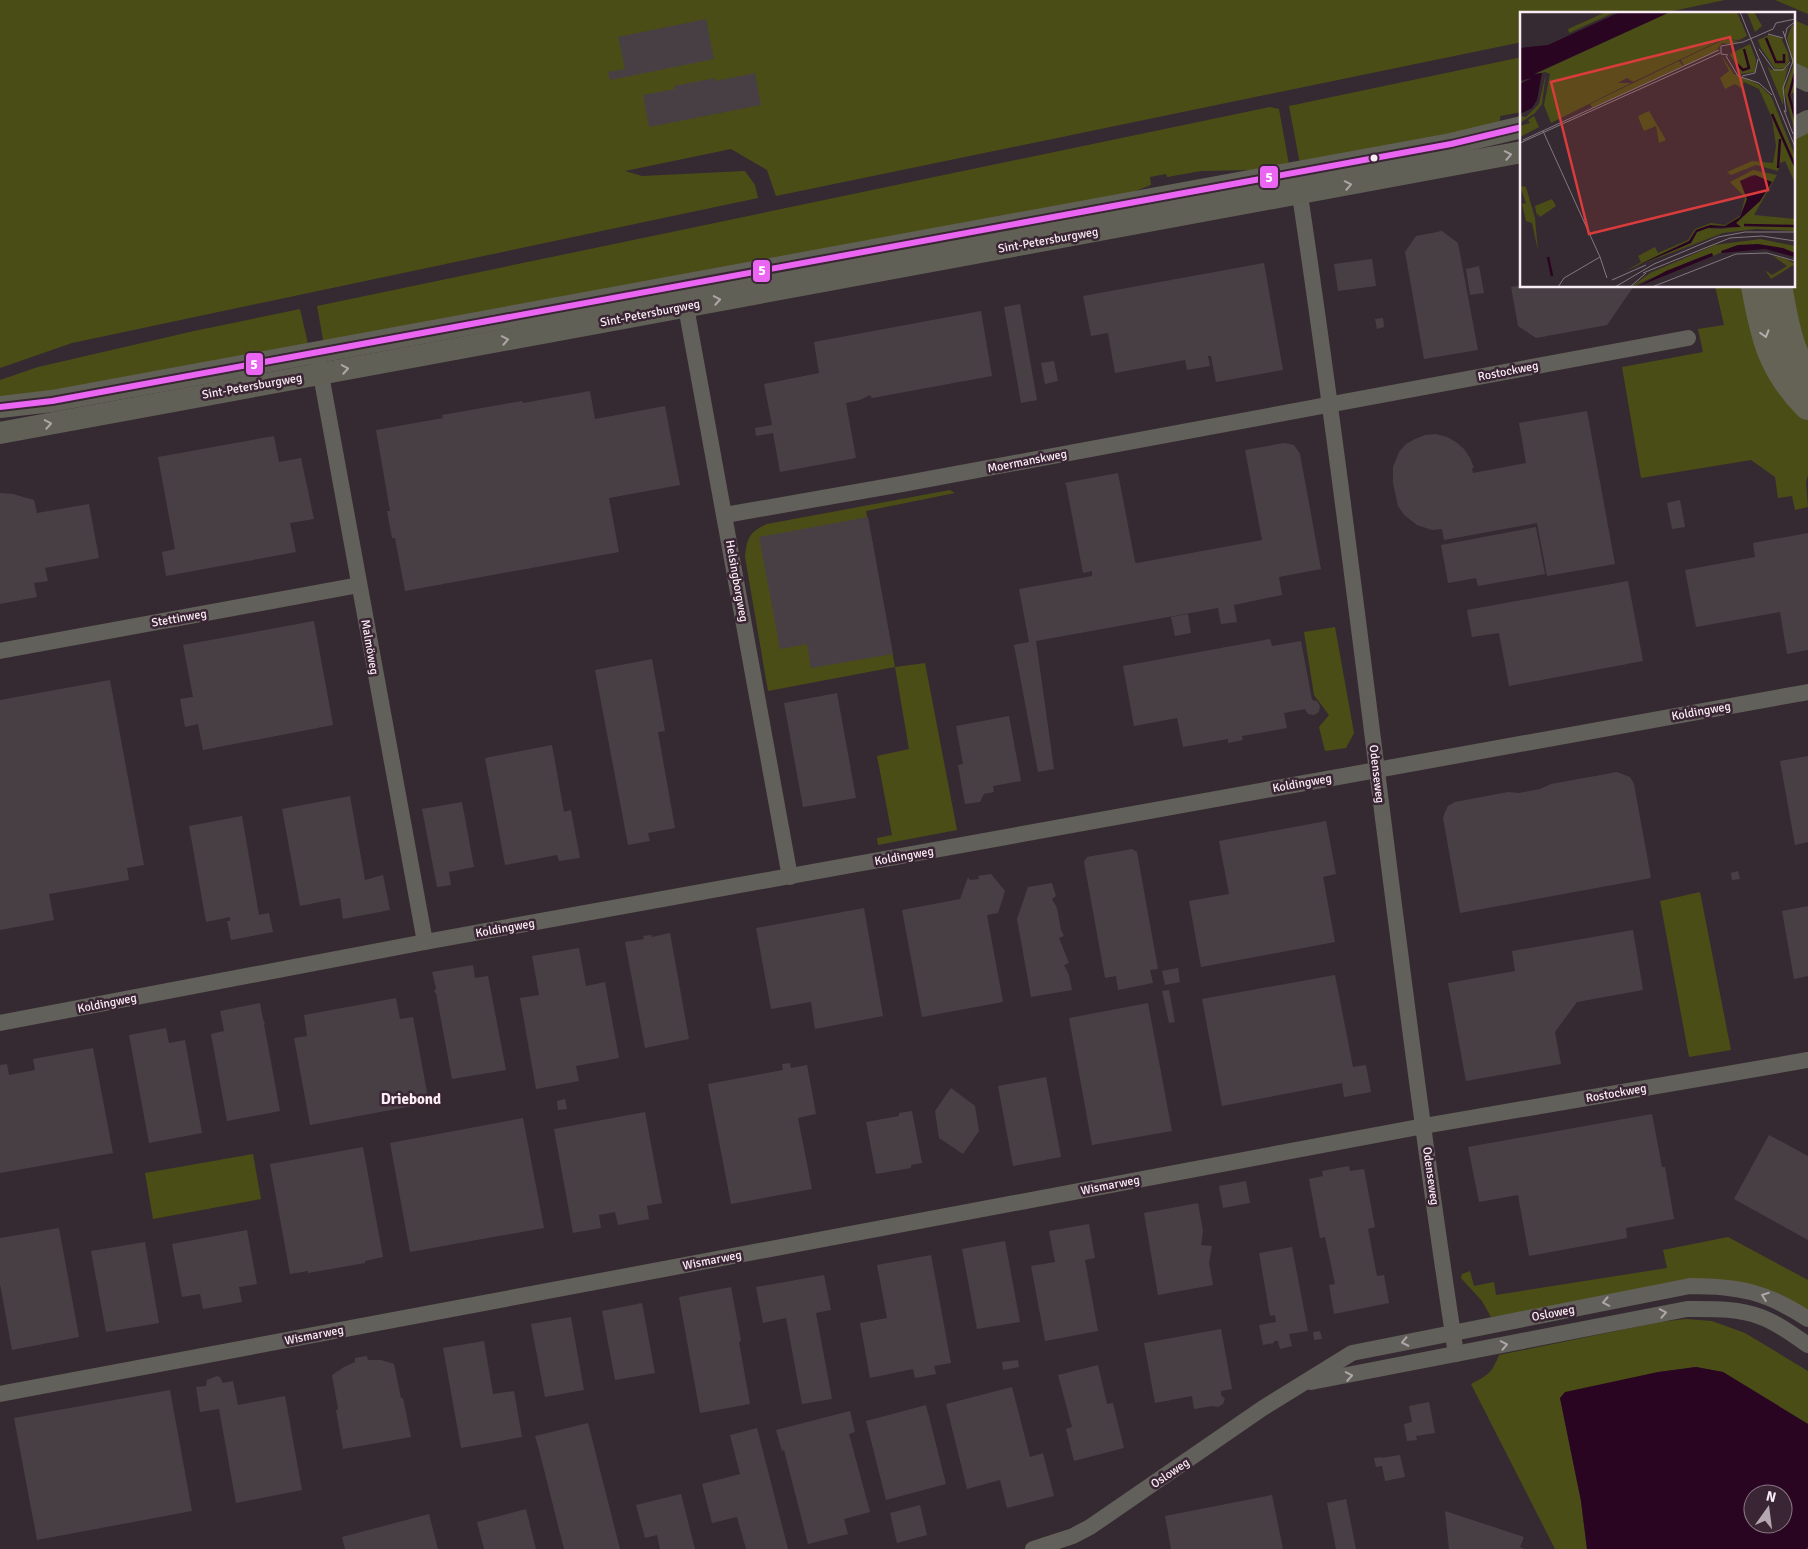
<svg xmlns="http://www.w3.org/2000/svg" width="1808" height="1549" viewBox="0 0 1808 1549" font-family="Signika,sans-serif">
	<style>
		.green { fill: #4b4d16 }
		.water { fill: #2a0522; fill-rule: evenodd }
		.building { fill: #483f45 }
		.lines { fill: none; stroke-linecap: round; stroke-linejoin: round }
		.street { stroke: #62605a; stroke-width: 16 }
		.secondary { stroke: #616056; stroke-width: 22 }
		.highway { stroke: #646356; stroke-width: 28 }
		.bus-1-casing { stroke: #392533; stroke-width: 10 }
		.bus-1 { stroke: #ea66f2; stroke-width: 6 }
		.oneway { stroke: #aea6a6 }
		.oneway2 { stroke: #b6aead }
		.oneway3 { stroke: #aea6a8 }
		.bus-dot { fill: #faecf5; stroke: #392533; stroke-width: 2 }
		.labels { text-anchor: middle; stroke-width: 5; stroke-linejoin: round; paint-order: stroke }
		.street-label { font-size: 12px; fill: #faecf5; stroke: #392533 }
		.quarter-label { font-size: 15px; font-weight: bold; fill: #faecf5; stroke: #392533 }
		.inset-river { fill: none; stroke: #2a0522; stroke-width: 2.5 }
		.inset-road { fill: none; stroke: #84787f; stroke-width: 1 }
		.view { fill: #da3c3c; fill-opacity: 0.15; stroke: #da3c3c; stroke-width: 2.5 }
		.inset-edge { fill: none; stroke: #faecf5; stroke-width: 2.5 }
		.line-badge { stroke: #392533; stroke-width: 2 }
		.badge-label { font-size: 14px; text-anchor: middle; font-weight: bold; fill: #fff }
	</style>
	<rect width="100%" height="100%" fill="#352a31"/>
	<g class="green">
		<path d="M0 0H1725L1658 14H1522V42L776 196 767 170 731 149 625 171 642 176 745 171 755 185 758 198 72 343 0 368Z"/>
		<path d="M1775 0H1808V14Z"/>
		<path d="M1794 20 1808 26V71L1794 68Z"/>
		<path d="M1522 57V112L1500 116V122L1476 131 1300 164 1289 106Z"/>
		<path d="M1270 107 1279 109 1289 165 1251 170 1201 171 1167 177 1166 174 1150 177 1151 185 1120 197 324 345 317 306Z"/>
		<path d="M1808 128V356L1788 286H1794V136Z"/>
		<path d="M1715 286H1744L1808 419V475L1806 482 1808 507 1795 510 1792 496 1778 498 1775 477 1751 460 1641 478 1622 367 1703 352 1698 329 1724 325Z"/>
		<path d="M300 309 309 348 0 400V380L38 367 194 331Z"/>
		<path d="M950 490 955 493 866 511 895 667 925 663 957 830 878 845 877 838 892 835 877 756 909 749 895 667 768 691 745 557C747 538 749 532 767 524Z"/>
		<path d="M1335 627 1354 733 1346 748 1325 751 1319 727 1329 715 1314 695 1304 632Z"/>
		<path d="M1700 892 1731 1050 1689 1057 1660 901Z"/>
		<path d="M253 1154 261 1199 153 1219 145 1173Z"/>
		<path d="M1728 1237 1808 1280V1311L1751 1285 1491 1317 1482 1301 1461 1278 1462 1274 1470 1271 1474 1286 1494 1282 1496 1295 1667 1268 1663 1250Z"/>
		<path d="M1686 1319 1712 1321 1745 1333 1808 1371V1424L1723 1372 1696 1367 1659 1372 1617 1382 1560 1398 1581 1501 1587 1549H1555L1471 1384C1488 1375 1492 1373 1499 1355L1660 1322Z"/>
	</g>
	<path class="water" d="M1696 1367 1723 1372 1808 1424V1547L1806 1549H1587L1581 1501 1560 1398 1565 1392 1658 1372ZM1753 1494H1783V1524H1753Z"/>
	<g class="building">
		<path d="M706 19 714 59 610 80 608 72 625 69 618 37Z"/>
		<path d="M755 73 761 105 649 127 643 95 675 89 674 86 715 78V81Z"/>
		<path d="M1442 231 1458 243 1478 350 1424 359 1405 252 1416 236Z"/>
		<path d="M1372 259 1376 286 1338 291 1334 264Z"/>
		<path d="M1264 263 1283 370 1216 382 1211 356H1208L1210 366 1187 370 1185 360 1115 373 1108 333 1091 336 1083 296Z"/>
		<path d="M1479 266 1484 293 1470 295 1466 269Z"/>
		<path d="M1522 285V286H1634L1607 325 1536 338 1518 326 1511 287Z"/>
		<path d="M1020 304 1037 400 1021 403 1004 307Z"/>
		<path d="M981 311 992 376 872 398 870 395 860 400 846 403 856 458 780 472 773 433 756 436 755 428 772 425 764 384 819 373 814 342Z"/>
		<path d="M1383 318 1384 327 1377 329 1375 319Z"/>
		<path d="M1054 361 1058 381 1045 384 1041 363Z"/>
		<path d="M590 391 595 419 665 406 680 485 609 498 619 552 405 591 395 538H392L387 511H390L376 430 443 418 442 415 522 401 523 403Z"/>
		<path d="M1587 411 1615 564 1547 576 1537 523 1444 540 1442 529 1432 530 1417 525 1404 515 1398 506 1393 483V467L1399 452 1406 444 1415 439 1425 435 1436 434 1447 437 1456 442 1464 449 1470 458 1474 468H1472L1473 473 1526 463 1519 423Z"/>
		<path d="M274 436 279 462 301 458 314 519 290 523 296 552 166 576 162 552 175 549 158 457Z"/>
		<path d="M1284 443 1294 445 1300 454 1321 569 1279 577 1282 595 1234 605 1237 622 1221 624 1218 608 1036 641 1054 769 1038 772 1014 645 1029 642 1019 589 1092 576V571L1083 573 1066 484 1064 483 1118 473 1135 562 1137 563 1262 540 1245 450Z"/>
		<path d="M0 493 13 494 34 500 37 513 89 504 99 558 45 568 48 581 34 583 37 597 0 604Z"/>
		<path d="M1680 500 1685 527 1672 529 1667 503Z"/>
		<path d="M868 517 893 654 811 668 807 644 780 649 759 537Z"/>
		<path d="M1536 527 1545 574 1478 586 1476 578 1448 583 1441 545Z"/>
		<path d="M1808 533V650L1787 654 1780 612 1696 627 1685 570 1755 557 1753 543Z"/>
		<path d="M1628 581 1643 661 1509 686 1499 633 1472 637 1467 610Z"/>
		<path d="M1188 614 1191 633 1175 636 1171 617Z"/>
		<path d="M314 621 333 725 203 750 198 724 185 727 180 699 193 697 183 645Z"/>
		<path d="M1270 639 1272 646 1301 641 1312 700 1317 701 1320 706 1319 712 1314 715 1308 714 1305 709 1284 713 1287 728 1242 736 1243 740 1228 743V739L1183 747 1177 718 1134 726 1123 666Z"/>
		<path d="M652 659 665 731 658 732 675 828 648 833 650 841 628 845 595 670Z"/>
		<path d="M110 680 144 865 127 868 129 880 49 894 54 920 0 930V700Z"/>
		<path d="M837 693 856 798 803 807 784 703Z"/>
		<path d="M1009 716 1021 781 993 786 994 792 984 794 980 802 965 804 958 765 963 764 956 726Z"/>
		<path d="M552 745 564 812 571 810 580 858 559 861 557 855 505 865 485 758Z"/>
		<path d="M1808 756V842L1795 845 1780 761Z"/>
		<path d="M1617 772 1630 777 1634 784 1651 878 1460 913 1443 818 1445 812 1448 806 1455 802 1508 792 1519 793 1540 789 1551 784Z"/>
		<path d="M350 796 365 880 383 875 390 910 343 919 340 898 300 906 282 809Z"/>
		<path d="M462 802 474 867 449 872 451 885 437 887 422 809Z"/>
		<path d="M242 816 259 915 269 913 273 932 231 940 227 921H230V917L206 922 189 826Z"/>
		<path d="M1326 821 1336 874 1323 877 1335 942 1201 967 1189 901 1229 894 1219 841Z"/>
		<path d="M1132 849 1137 852 1158 969 1150 970 1153 983 1118 990 1116 976 1105 978 1084 862 1087 857Z"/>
		<path d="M1738 871 1740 879 1732 880 1731 873Z"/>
		<path d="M991 874 1005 891 998 913 987 915 1003 1002 922 1017 902 910 960 899 968 877 970 880 979 879 978 876Z"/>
		<path d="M1052 883 1056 896 1052 899 1057 908 1061 930 1064 936 1059 938 1069 963 1064 965 1069 975 1072 990 1031 997 1017 919 1028 887Z"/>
		<path d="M1808 906V976L1794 979 1782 911Z"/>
		<path d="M864 908 883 1016 815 1029 811 1002 771 1009 756 928Z"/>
		<path d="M1633 930 1643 990 1577 1002 1555 1032 1561 1064 1466 1081 1448 983 1515 971 1512 951Z"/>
		<path d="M670 933 689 1039 645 1048 625 942 644 939 643 936 651 935 652 937Z"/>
		<path d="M579 948 586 986 605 982 619 1058 576 1066 579 1081 536 1089 520 998 539 995 532 956Z"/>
		<path d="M473 965 475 978 488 976 506 1070 452 1079 436 993 434 992 436 988 432 972Z"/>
		<path d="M1178 968 1180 982 1165 985 1162 971Z"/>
		<path d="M1335 975 1353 1067 1366 1065 1371 1092 1344 1097 1342 1083 1222 1106 1202 999Z"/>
		<path d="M1169 990 1175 1022 1169 1023 1162 991Z"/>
		<path d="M396 998 400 1019 413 1017 429 1103 310 1125 294 1038 307 1036 304 1015Z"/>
		<path d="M260 1003 263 1019 265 1023 264 1024 280 1111 227 1121 211 1034 224 1031 220 1011Z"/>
		<path d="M1148 1003 1172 1131 1092 1145 1069 1018Z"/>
		<path d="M166 1028 169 1043 185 1040 202 1133 149 1143 129 1035Z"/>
		<path d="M93 1048 113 1153 0 1173V1065L7 1064 9 1075 35 1070 33 1059Z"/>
		<path d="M790 1063 791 1068 807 1065 816 1114 798 1118 812 1189 731 1204 708 1084 783 1070 782 1064Z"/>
		<path d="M1046 1077 1061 1157 1013 1166 998 1086Z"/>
		<path d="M951 1088 975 1106 979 1131 963 1154 939 1138 935 1111Z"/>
		<path d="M565 1099 567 1109 558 1110 557 1101Z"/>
		<path d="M912 1111 922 1163 911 1165V1168L876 1174 866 1122 899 1116V1113Z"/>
		<path d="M645 1112 662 1203 647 1206 649 1219 618 1225 615 1212 599 1215 601 1228 573 1233 554 1129Z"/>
		<path d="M1652 1114 1662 1167H1665L1674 1219 1626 1228 1627 1238 1529 1256 1518 1195 1479 1202 1468 1147Z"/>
		<path d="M523 1118 544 1228 410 1252 390 1143Z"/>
		<path d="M1769 1135 1808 1156V1240L1734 1199Z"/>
		<path d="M363 1147 383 1257 365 1261V1263L308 1273V1271L290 1274 270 1164Z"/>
		<path d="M1349 1166 1350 1171 1364 1169 1375 1227 1368 1229 1377 1276 1384 1275 1389 1303 1334 1314 1329 1285 1335 1284 1325 1237 1320 1238 1309 1179 1323 1176 1322 1171Z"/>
		<path d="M1246 1181 1250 1203 1223 1208 1219 1186Z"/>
		<path d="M1198 1203 1203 1231 1201 1245 1212 1246 1209 1263 1213 1285 1158 1295 1144 1213Z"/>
		<path d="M1089 1224 1095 1258 1085 1260 1098 1331 1045 1341 1031 1266 1055 1262 1049 1231Z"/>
		<path d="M59 1228 79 1337 12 1350 0 1284V1238Z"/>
		<path d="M247 1230 257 1284 239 1287 242 1302 203 1309 200 1294 182 1297 172 1244Z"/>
		<path d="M1005 1241 1020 1322 977 1329 962 1249Z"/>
		<path d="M145 1242 159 1323 106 1332 91 1251Z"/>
		<path d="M1292 1247 1308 1331 1289 1334 1292 1346 1280 1349 1278 1341H1274V1343L1263 1345 1259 1325 1276 1322 1275 1315 1270 1316 1259 1253Z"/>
		<path d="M931 1255 951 1363 934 1366 936 1374 915 1378 913 1369 870 1378 860 1323 887 1318 877 1265Z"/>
		<path d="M824 1275 831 1310 816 1313 832 1399 802 1404 786 1318 763 1323 756 1287Z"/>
		<path d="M731 1287 741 1341 739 1342 750 1404 700 1413 679 1297Z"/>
		<path d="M642 1303 655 1373 615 1380 602 1311Z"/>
		<path d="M571 1317 584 1390 545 1397 531 1324Z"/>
		<path d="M1221 1329 1232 1389 1221 1391V1395L1225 1399 1223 1404 1218 1407 1212 1406 1194 1409 1192 1396 1155 1403 1144 1343Z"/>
		<path d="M1320 1331 1322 1339 1314 1340 1313 1332Z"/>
		<path d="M484 1341 493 1394 514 1391 522 1437 461 1448 443 1348Z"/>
		<path d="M367 1356 368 1360H381L394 1364 401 1398H403L411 1437 343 1449 336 1410 338 1409 332 1375 344 1367 355 1362V1358Z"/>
		<path d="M1018 1360 1019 1367 1003 1370 1002 1362Z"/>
		<path d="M1098 1365 1107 1404 1113 1403 1124 1448 1074 1461 1066 1429 1072 1427 1058 1375Z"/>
		<path d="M217 1376 220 1377 223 1383 233 1381 238 1405 285 1396 302 1490 236 1503 219 1409 200 1412 196 1387 206 1386 207 1380Z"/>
		<path d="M1012 1387 1030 1457 1043 1453 1054 1496 1007 1508 1000 1480 967 1489 946 1404Z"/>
		<path d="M170 1390 192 1511 37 1540 14 1418Z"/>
		<path d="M1429 1402 1435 1433 1416 1436 1417 1440 1407 1441 1404 1424 1412 1422 1409 1406Z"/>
		<path d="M926 1405 946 1484 886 1500 866 1421Z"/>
		<path d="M850 1411 855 1432 849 1434 870 1512 844 1519 848 1534 808 1544 784 1450 782 1451 776 1430Z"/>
		<path d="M588 1423 620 1549H564L538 1446 535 1436Z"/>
		<path d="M757 1428 767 1467 788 1549H746L737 1517 712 1523 702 1484 740 1474 730 1435Z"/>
		<path d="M1400 1455 1405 1477 1385 1481 1382 1466 1376 1467 1374 1458 1381 1457V1458Z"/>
		<path d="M681 1494 695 1549H660L657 1535 645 1538 636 1505Z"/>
		<path d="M1272 1495 1283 1549H1171L1165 1516Z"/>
		<path d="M1346 1499 1356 1549H1336L1327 1503Z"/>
		<path d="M920 1505 927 1535 897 1543 890 1513Z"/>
		<path d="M526 1509 536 1549H484L477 1522Z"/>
		<path d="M1445 1511 1524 1537 1520 1547 1524 1549H1449Z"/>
		<path d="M429 1514 438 1549H345L342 1537Z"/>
	</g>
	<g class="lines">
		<g class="street">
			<path d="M1298 182C1357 572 1396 964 1456 1354"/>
			<path d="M684 296 790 877"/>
			<path d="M319 364 425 942"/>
			<path d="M725 515 902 484 1688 338"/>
			<path d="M0 651 359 585"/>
			<path d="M0 1023 425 942 1808 692"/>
			<path d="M1311 1382 1687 1309C1713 1309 1737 1308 1761 1317 1778 1323 1793 1335 1808 1345"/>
			<path d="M0 1394 1424 1126 1808 1060"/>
			<path d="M1033 1549 1073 1536 1090 1527 1263 1408 1352 1353 1690 1286C1739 1286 1767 1292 1808 1319"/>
		</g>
		<g class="secondary">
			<path d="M1794 74 1808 81"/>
			<path d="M1794 128 1808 121"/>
			<path d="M0 407 52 401 1451 144 1522 127"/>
			<path d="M0 433 1522 152"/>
		</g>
		<g class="highway">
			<path d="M1755 286C1764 336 1771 369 1808 406"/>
			<path d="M1778 286C1784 316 1788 352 1808 377"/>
		</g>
		<g class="bus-1-casing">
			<path id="bus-1" d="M0 407 52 401 1451 144 1522 127"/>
		</g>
		<use href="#bus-1" class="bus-1"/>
	</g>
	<defs><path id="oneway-chevron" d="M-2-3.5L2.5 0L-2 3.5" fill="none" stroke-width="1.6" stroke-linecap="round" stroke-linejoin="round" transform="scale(1.25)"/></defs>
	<g class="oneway">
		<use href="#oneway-chevron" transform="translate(1508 155) rotate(-11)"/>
		<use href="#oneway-chevron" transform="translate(1348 185) rotate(-11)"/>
		<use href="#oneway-chevron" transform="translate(717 300) rotate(-10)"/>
		<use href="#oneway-chevron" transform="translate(505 340) rotate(-11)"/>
		<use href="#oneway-chevron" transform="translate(345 369) rotate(-10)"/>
		<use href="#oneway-chevron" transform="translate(48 424) rotate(-10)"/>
	</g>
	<use class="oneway2" href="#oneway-chevron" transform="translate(1765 334) rotate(74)"/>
	<g class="oneway3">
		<use href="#oneway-chevron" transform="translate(1765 1296) rotate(-160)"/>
		<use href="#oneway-chevron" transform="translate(1606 1302) rotate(169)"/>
		<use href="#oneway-chevron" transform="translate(1663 1313) rotate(-11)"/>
		<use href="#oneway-chevron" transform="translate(1405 1342) rotate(168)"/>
		<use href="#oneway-chevron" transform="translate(1504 1345) rotate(-11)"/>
		<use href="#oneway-chevron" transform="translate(1349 1376) rotate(-10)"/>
	</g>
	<circle class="bus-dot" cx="1374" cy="158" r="4.5"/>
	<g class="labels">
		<g class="street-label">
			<text transform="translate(1048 240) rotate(-10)" y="4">Sint-Petersburgweg</text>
			<text transform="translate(650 313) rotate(-11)" y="4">Sint-Petersburgweg</text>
			<text transform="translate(1508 371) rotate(-11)" y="4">Rostockweg</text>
			<text transform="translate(252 386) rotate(-10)" y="4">Sint-Petersburgweg</text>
			<text transform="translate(1027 461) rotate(-11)" y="4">Moermanskweg</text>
			<text transform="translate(737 581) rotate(80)" y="4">Helsingborgweg</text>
			<text transform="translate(179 618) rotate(-10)" y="4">Stettinweg</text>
			<text transform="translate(370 647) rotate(80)" y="4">Malmöweg</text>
			<text transform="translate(1701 711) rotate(-10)" y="4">Koldingweg</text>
			<text transform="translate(1377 774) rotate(83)" y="4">Odenseweg</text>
			<text transform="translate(1302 783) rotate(-10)" y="4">Koldingweg</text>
			<text transform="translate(904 856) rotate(-10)" y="4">Koldingweg</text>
			<text transform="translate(505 928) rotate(-10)" y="4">Koldingweg</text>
			<text transform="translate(107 1003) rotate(-11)" y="4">Koldingweg</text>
			<text transform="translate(1616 1093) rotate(-10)" y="4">Rostockweg</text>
			<text transform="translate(1431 1176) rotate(82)" y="4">Odenseweg</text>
			<text transform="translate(1110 1185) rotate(-11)" y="4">Wismarweg</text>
			<text transform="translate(712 1260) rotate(-11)" y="4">Wismarweg</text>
			<text transform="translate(1553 1313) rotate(-11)" y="4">Osloweg</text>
			<text transform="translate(314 1335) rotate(-11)" y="4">Wismarweg</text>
			<text transform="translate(1170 1473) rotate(-34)" y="4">Osloweg</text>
		</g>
		<g class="quarter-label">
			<text x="411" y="1104">Driebond</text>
		</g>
	</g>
	<g transform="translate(1520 12)">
		<rect width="275" height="275" fill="#352a31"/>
		<path d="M86 0H95L49 21 48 17ZM150 0H217L227 24 219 28 203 27 113 70 107 66 98 71H111L31 111 24 93 30 62 25 60 13 63ZM227 0H234L242 14 235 20ZM272 13 275 15V80L271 82 275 120 264 79 273 54 267 26ZM249 23 261 26 268 41 269 49 264 56 255 57 241 36 238 28ZM228 26 210 32 202 31 196 39 164 54 161 48 205 27 218 29ZM230 32 236 48 235 60 221 62 210 42ZM201 43 214 62 238 72 251 84 275 144V171L265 149 260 151 258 159 236 153 211 163 207 160 232 149 253 151 256 134 252 106 239 77 224 70 221 76 215 72 205 77 200 66 209 59ZM271 44 265 66 263 93 247 53 251 58 267 56ZM159 49 163 54 72 96 70 92ZM26 61 22 92 15 101 0 111V104L6 105 19 92ZM138 95 129 99 146 128 139 131 136 114 124 119 118 105 120 103ZM14 104 19 115 0 125V114L10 111 8 108ZM233 158 257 163 234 203 275 207V219L236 217 203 221 123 252 171 231 177 220 188 216 202 217 219 214 216 211 240 189 252 170 232 163 220 169 227 187 224 200 220 205 205 214 199 215 191 213 176 218 169 229 106 259 121 250 118 244 135 235 138 241 168 228 175 217 191 211 205 213 221 203 225 185 210 170ZM0 174 6 175 15 206 18 239 12 211 6 209 2 192 6 191ZM32 187 36 194 20 205 17 201V205L15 194ZM240 227 275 234V241L250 234 218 233 193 244 192 241 173 248 111 275 130 261 195 233ZM253 244 266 247 275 252 251 267 245 258 252 263 267 254Z" fill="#4b4d16"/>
		<path d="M100 0H150L14 62 22 61 17 88 12 96 0 102V72L12 66 0 69V36L28 33ZM235 163 252 170 240 189 216 211 221 215 188 216 177 220 171 231 118 253 169 229 176 218 190 213 205 214 220 205 227 187 220 169ZM238 232 263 236 275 241V245L245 237 202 241 201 239 218 233ZM192 241 193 244 117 275 146 259Z" fill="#2a0522"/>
		<path class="inset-river" d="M246 26 256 50H264V42M217 52 223 58 229 56 224 37M275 61 269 83 275 106M252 102 275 154M258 156 260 127M224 213 275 214M28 245 32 264"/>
		<path class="inset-road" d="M220 0 275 135M263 19 273 49 263 76 266 100M248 22 263 26M265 25 267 16 275 10M239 37 254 58H263L270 50M208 43 201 42V34L223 30 253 17 256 11 275 7M206 44 218 64 239 71 252 83M222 64 235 61 238 47M264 98 273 122M23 119 80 245M3 128 199 38M0 131 200 41M123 261 210 226 242 224 275 229M92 268 126 253M38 275 44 266 80 245 87 266M95 275 134 252 198 225 225 220H275M110 275 126 261M132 275 216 242 247 241 275 249"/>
		<path class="view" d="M210 25 248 178 69 222 31 70Z"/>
		<rect width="275" height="275" class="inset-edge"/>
	</g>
	<g class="line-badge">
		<rect x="1259" y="165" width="20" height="24" rx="5" fill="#ea66f2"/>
		<rect x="752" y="259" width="19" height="24" rx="5" fill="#ea66f2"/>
		<rect x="245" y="352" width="19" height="24" rx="5" fill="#ea66f2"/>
	</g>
	<g class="badge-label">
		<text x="1269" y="182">5</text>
		<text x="762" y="275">5</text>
		<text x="254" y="369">5</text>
	</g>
	<g transform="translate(1768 1509) rotate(14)"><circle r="24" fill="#392533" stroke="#867581"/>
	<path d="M0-4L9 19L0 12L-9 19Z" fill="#b5a8b0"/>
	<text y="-8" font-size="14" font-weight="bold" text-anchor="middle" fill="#faecf5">N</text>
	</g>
</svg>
